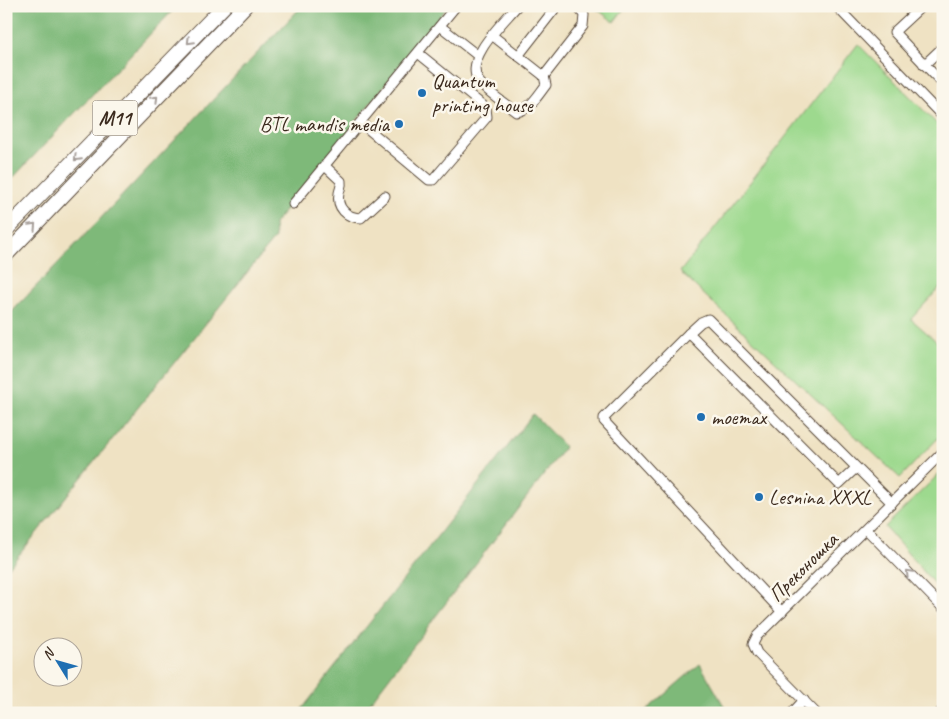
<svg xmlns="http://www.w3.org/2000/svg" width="949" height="719" viewBox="0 0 949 719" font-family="Caveat,sans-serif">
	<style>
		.green { fill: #9dd98e; stroke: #6c8256 }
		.forest { fill: #7eb979; stroke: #5c724c }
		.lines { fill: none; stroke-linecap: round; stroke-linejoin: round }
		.minor-casing { stroke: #564637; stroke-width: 11 }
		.highway-casing { stroke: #564637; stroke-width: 16 }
		.minor { stroke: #fff; stroke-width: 9 }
		.highway { stroke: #fff; stroke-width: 14 }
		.oneway { stroke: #a79f9a }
		.poi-dot { fill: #1f6fb2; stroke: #fbf7ec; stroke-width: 2 }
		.labels { text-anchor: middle; stroke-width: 5; stroke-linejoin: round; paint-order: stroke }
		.shield { fill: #fbf7ec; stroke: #75685c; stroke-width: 1 }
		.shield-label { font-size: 20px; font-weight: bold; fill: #3b2a1e }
		.poi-label { font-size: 21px; fill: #3b2a1e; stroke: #fbf7ec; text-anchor: start }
		.street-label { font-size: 21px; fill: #3b2a1e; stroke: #fbf7ec }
	</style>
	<rect width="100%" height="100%" fill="#fbf7ec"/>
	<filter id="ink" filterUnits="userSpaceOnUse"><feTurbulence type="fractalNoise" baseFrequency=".02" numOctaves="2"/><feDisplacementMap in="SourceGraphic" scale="10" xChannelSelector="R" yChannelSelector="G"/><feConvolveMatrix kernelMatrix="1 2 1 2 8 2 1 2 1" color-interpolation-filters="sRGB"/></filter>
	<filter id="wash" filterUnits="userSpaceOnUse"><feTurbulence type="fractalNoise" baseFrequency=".0096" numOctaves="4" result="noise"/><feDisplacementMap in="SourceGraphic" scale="20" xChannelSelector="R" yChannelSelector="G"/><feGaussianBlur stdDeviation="1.12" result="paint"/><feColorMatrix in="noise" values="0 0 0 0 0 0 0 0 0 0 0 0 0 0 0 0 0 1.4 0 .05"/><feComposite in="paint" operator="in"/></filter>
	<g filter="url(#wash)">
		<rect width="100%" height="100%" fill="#efe2c3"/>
		<g class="green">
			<path d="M593 6H626L614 22Z"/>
			<path d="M858 44 943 130V284L911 319 943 347V433L900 478 680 272Z"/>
			<path d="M943 470V594L885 527Z"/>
		</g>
		<g class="forest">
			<path d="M6 6H177L6 185Z"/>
			<path d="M302 6H448L274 224 275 238 6 571V318Z"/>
			<path d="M533 414 565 447 362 713H299Z"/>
			<path d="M700 664 728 713H643Z"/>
		</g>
	</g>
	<g filter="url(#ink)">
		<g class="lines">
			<g class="minor-casing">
				<g id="minor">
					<path d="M517 6C504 22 464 58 478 80 484 90 506 104 516 112 530 110 538 95 546 85L544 76 583 26 584 15 577 6"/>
					<path d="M836 6 943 117"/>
					<path d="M922 6 894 32 943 84"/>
					<path d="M440 26 477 55"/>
					<path d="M493 36 544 76"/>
					<path d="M518 56 557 6"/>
					<path d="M924 65 943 47"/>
					<path d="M361 123 429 180H433L487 117 486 108 418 53"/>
					<path d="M325 166 341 181C342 186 340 188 339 193 336 208 347 218 361 218L385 196"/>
					<path d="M293 204 456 6"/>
					<path d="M689 333 604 418V421L782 612"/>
					<path d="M856 468 839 484 689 333 701 322 708 319 892 503"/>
					<path d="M866 529 943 608"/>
					<path d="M792 713 804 700"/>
					<path d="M816 713 757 653 753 644 757 636 943 452"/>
					<path d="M940 713 943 710"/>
				</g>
			</g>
			<g class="highway-casing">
				<g id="highway">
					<path d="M6 230 224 6"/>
					<path d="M6 255 245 6"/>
				</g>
			</g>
			<use href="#minor" class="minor"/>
			<use href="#highway" class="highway"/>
		</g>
		<defs><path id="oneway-chevron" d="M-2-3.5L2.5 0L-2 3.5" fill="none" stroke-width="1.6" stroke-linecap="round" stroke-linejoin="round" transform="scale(1.25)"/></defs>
		<g class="oneway">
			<use href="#oneway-chevron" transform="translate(190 41) rotate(135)"/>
			<use href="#oneway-chevron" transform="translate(155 99) rotate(-46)"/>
			<use href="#oneway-chevron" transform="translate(77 158) rotate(134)"/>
			<use href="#oneway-chevron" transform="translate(33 226) rotate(-47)"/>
			<use href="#oneway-chevron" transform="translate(909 573) rotate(-134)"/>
		</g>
	</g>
	<g class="poi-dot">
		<circle cx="422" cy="93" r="5"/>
		<circle cx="399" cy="124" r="5"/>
		<circle cx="701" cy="417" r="5"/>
		<circle cx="759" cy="497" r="5"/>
	</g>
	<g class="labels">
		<rect class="shield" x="92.5" y="100.5" width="45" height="35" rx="4"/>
		<g class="shield-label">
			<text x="115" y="125">M11</text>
		</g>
		<g class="poi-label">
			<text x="432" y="88">Quantum<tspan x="432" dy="24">printing house</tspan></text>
			<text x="389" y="131" text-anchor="end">BTL mandis media</text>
			<text x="711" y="424">moemax</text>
			<text x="769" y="504">Lesnina XXXL</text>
		</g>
		<g class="street-label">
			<text transform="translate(803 567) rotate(-45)" y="7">Преконошка</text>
		</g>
	</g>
	<rect width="949" height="719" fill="none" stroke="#fbf7ec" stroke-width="25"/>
	<g transform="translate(58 662) rotate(307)"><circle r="24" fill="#fbf7ec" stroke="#aea59a"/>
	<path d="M0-4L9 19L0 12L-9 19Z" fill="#1f6fb2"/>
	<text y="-8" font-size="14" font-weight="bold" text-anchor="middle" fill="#3b2a1e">N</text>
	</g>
</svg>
